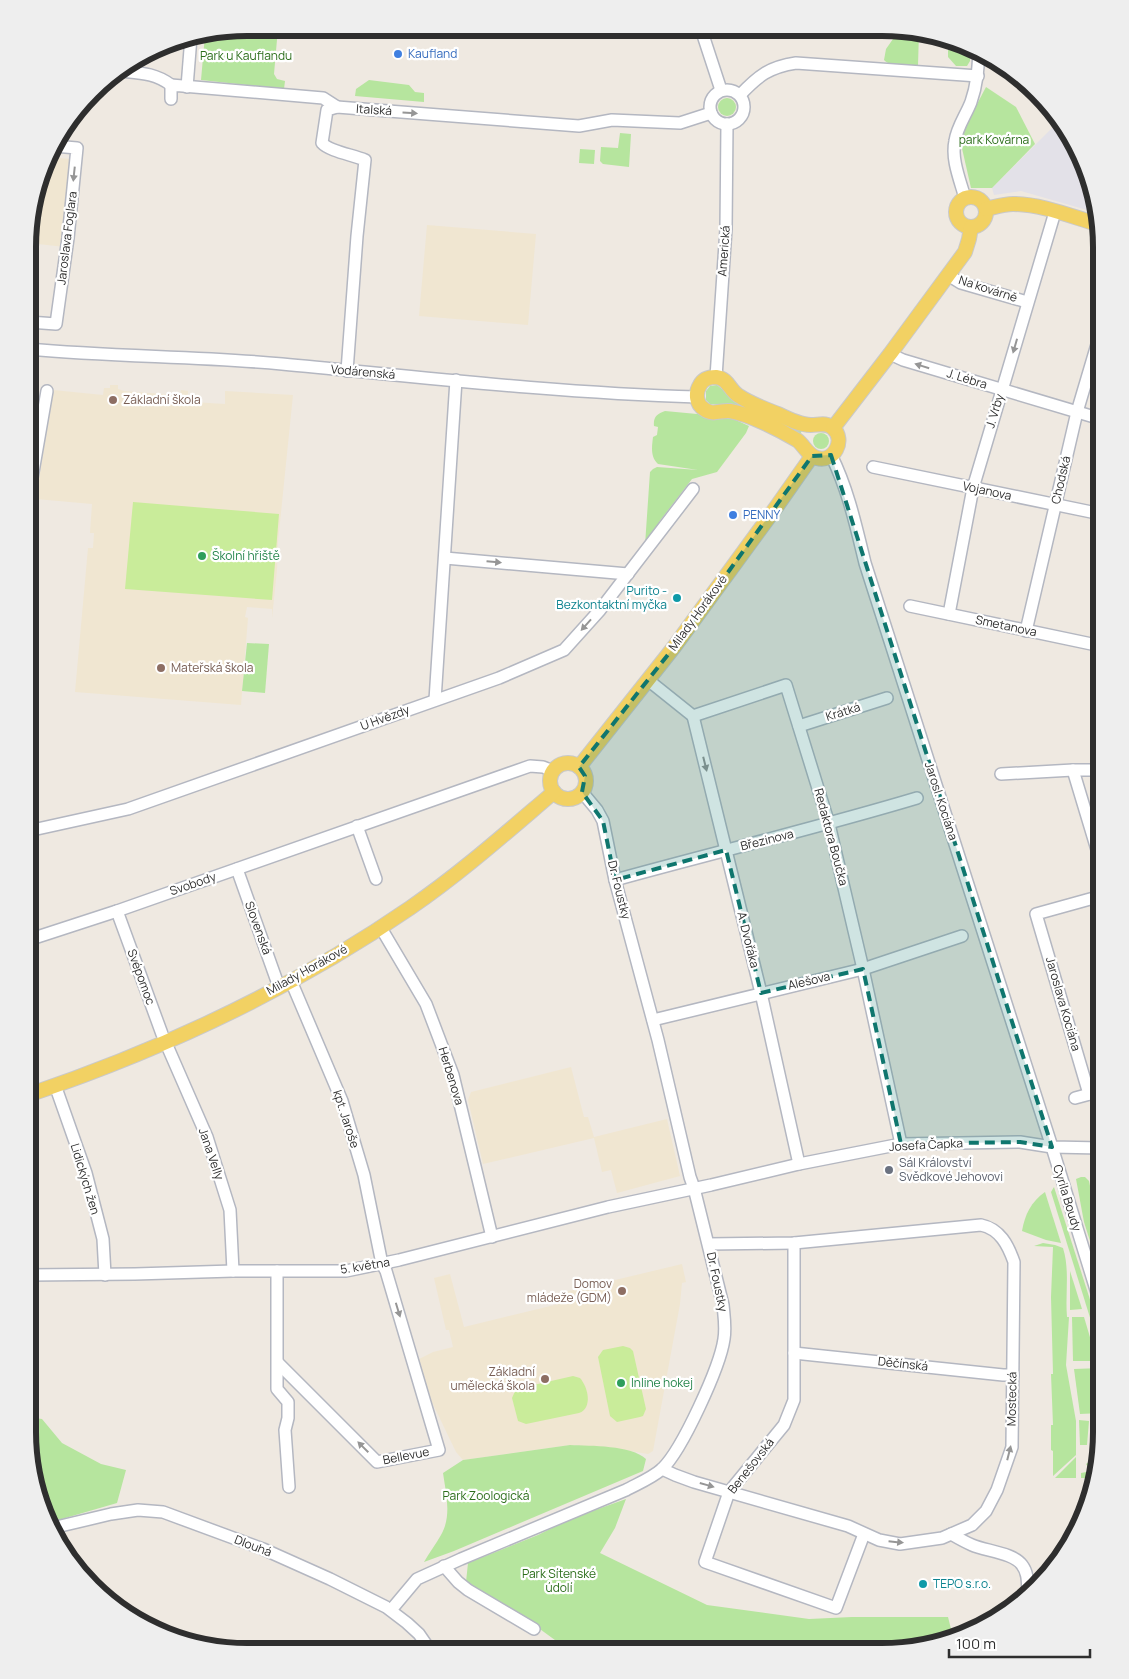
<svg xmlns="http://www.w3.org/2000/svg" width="1129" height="1679" viewBox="0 0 1129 1679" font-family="Manrope,sans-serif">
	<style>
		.industrial { fill: #e3e1e8 }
		.education { fill: #f0e6d1 }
		.green { fill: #b6e59e }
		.pitch { fill: #c9ec9a }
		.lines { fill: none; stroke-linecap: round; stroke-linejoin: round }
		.minor-casing { stroke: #b4b7c1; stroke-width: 14 }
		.major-casing { stroke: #c9c9c9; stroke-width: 16 }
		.minor { stroke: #fff; stroke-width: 11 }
		.major { stroke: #f2d163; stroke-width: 14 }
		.oneway { fill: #969696 }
		.marked { fill: #0f766e; fill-opacity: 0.2; stroke: #0f766e; stroke-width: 4; stroke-dasharray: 10 6; stroke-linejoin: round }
		.shop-dot { fill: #3f7fe0; stroke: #fff; stroke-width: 2 }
		.education-dot { fill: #8d6e63; stroke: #fff; stroke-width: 2 }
		.leisure-dot { fill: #2e9e5b; stroke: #fff; stroke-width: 2 }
		.culture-dot { fill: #0f9aa8; stroke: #fff; stroke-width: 2 }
		.worship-dot { fill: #6b7280; stroke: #fff; stroke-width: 2 }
		.labels { text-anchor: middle; stroke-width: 4.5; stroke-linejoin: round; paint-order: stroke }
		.shop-label { font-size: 12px; fill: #366cbe; stroke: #fff; text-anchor: start }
		.park-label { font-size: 12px; fill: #2c6e1b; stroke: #fff }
		.street-label { font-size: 12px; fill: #2e2e2e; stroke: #fff }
		.education-label { font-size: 12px; fill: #785e54; stroke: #fff; text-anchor: start }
		.leisure-label { font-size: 12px; fill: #27864d; stroke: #fff; text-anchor: start }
		.culture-label { font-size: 12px; fill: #0d838f; stroke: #fff; text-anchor: end }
		.worship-label { font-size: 12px; fill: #5b616d; stroke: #fff; text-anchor: start }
		.rim { fill: none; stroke: #2e2e2e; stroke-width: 6 }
	</style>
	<rect width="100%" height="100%" fill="#efe9e1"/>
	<path class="industrial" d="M1062 124 1085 163 1094 212 1021 191 994 195 992 188 1052 128Z"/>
	<g class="education">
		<path d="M50 157 70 159 72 165 65 247 29 243V219Z"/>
		<path d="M427 225 536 234 528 325 419 316Z"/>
		<path d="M110 385H118V389L124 391 174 395 180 394 181 390 188 391V395H193V402L225 404V391L293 395 278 542 277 570 272 618V609L247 607 245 617 248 618 241 705 75 692 88 548H93L94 533H90L92 504 36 499 53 390 103 395 104 388H110Z"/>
		<path d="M571 1067 584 1117H588L594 1137 667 1119 680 1176 617 1193 611 1170 602 1172 594 1138 483 1164 468 1100 471 1092Z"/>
		<path d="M682 1264 686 1282 682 1283 680 1304 653 1451 648 1454 612 1448 570 1445 463 1460 456 1452 430 1398 419 1359 433 1352 453 1347 449 1330H446L434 1278 450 1274 464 1327 567 1302 565 1292Z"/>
	</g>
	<g class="green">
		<path d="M248 28H278L274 74 277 79 285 81 284 89 201 80 205 35Z"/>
		<path d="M900 29H910L919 32 918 65C908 65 891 68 884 60L886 49Z"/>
		<path d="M948 40 970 47V61L967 66H956L948 57Z"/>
		<path d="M369 80 409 85 415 92 424 93V102L355 96 356 89Z"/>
		<path d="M986 87 1016 107 1035 144 992 188H971L961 144 964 129Z"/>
		<circle cx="727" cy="107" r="9"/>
		<path d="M620 133 631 134 629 167 603 164 600 161 601 147 618 148Z"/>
		<path d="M580 149 595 150 594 164 579 163Z"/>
		<path d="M717 385 727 393 803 429 799 436 722 405 710 404 706 400V391L710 386Z"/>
		<path d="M665 411 729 417 749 426 746 433 717 472 692 479 659 522 663 526 645 545 650 472 653 469 657 467 698 470 658 464C650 457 652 446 653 437L657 435 658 427 654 426C653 417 657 414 665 411Z"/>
		<circle cx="821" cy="441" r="8"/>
		<path d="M247 643 269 644 265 693 242 691Z"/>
		<path d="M1101 1158V1210L1092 1168 1094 1162Z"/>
		<path d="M1081 1177H1085L1089 1181 1101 1238V1276L1084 1222 1076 1179Z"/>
		<path d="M1054 1187 1101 1334V1353L1051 1192Z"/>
		<path d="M1045 1192 1061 1243 1046 1240 1022 1231C1025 1214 1031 1202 1045 1192Z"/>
		<path d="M1043 1243 1055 1245 1063 1248C1070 1270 1065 1294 1067 1317H1069L1066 1365 1076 1421V1455L1053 1476V1451L1051 1450V1425H1053L1051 1374H1053L1051 1297 1053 1247 1034 1246Z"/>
		<path d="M1070 1271 1082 1309 1070 1310Z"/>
		<path d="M1072 1317H1084L1097 1361H1073Z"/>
		<path d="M1101 1368V1413L1080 1414 1074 1369Z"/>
		<path d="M28 1417 42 1419 62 1443 101 1464 126 1470 117 1503 48 1523 44 1516 28 1431Z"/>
		<path d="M1079 1420 1089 1421 1087 1445H1080Z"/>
		<path d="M1094 1421H1101V1446L1095 1478H1081V1473L1091 1471 1086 1464 1092 1460Z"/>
		<path d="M570 1445C591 1446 631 1445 646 1459L643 1471 454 1551 424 1562C429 1553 436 1544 441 1535 452 1516 446 1494 443 1473L463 1460Z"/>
		<path d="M1076 1457V1478H1055Z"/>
		<path d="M626 1499 615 1528 600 1553 707 1605 809 1619 852 1617H948L953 1637 882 1651H570L533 1624 466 1582 468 1563 538 1535 570 1519Z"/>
	</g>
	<g class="pitch">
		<path d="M133 502 279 514 272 600 125 589Z"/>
		<path d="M623 1346 630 1348 633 1351 646 1409 643 1416 640 1417 617 1422 610 1416 598 1357 603 1350Z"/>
		<path d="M573 1376 580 1378C588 1387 593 1408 579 1413L526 1424 518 1421 512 1398 516 1389Z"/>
	</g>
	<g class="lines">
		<g class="minor-casing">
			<g id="minor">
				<path d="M701 29 721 90"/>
				<path d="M121 71C140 73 155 73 171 85"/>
				<path d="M187 87 191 37"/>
				<circle cx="727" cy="107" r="17"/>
				<path d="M740 95C758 76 769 67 796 63L978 76"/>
				<path d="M171 99V85L323 98 337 107"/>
				<path d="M965 198C960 180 951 159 955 141 957 127 966 115 971 102 977 85 978 69 979 52"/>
				<path d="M948 275 961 283 1027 302"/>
				<path d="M29 322 56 324 68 238 77 148 54 146"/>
				<path d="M29 349C113 357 198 356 282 364 420 377 558 393 697 397"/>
				<path d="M890 354 903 360 1101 419"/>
				<path d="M347 371 357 236 365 160C353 155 329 151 322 143L327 110 337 107 579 126 612 120 680 123 711 113"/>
				<path d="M716 377 726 229 727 124"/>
				<path d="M831 455C848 489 856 526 865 563L1052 1147 1101 1306"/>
				<path d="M873 467 1101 514"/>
				<path d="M29 495 47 391"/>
				<path d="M445 558 628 574"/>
				<path d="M910 606 1101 646"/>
				<path d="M949 614 973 488 1055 212"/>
				<path d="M1026 631 1077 412 1101 331"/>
				<path d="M648 680 693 716"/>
				<path d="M435 700 456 380"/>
				<path d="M693 716 786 685 829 824 863 969 901 1144"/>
				<path d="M693 716 761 993 799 1164"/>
				<path d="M799 726 887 698"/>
				<path d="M1073 770 1101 863"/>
				<path d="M1001 774 1073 770H1101"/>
				<path d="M357 826 376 879"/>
				<path d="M28 831 128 809 499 678 564 650 600 610 693 489"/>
				<path d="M237 869 279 987"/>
				<path d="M615 880C716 852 817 828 917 798"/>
				<path d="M117 911 162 1034 207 1137 230 1210 233 1271"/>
				<path d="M381 928 426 1004 453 1075 492 1237"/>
				<path d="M28 940 117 911 530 766 543 767 553 771"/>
				<path d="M653 1020 863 969 962 936"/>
				<path d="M55 1085 86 1173 103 1239 105 1275"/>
				<path d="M1089 1094 1036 914 1101 896"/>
				<path d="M1075 1098 1101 1091"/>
				<path d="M794 1243V1400L784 1425 729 1492 705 1562 836 1608 864 1534"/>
				<path d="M277 1271V1389L288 1402V1418L285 1430 289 1487"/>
				<path d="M28 1275 135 1274 233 1271H346L399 1260 608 1207 711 1185 799 1164 901 1144 1020 1142 1052 1147 1101 1148"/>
				<path d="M794 1353 1003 1375H1013"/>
				<path d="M278 1363 377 1462 439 1450 386 1271 382 1264 364 1175 342 1101 291 981"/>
				<path d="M662 1469 675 1475 694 1482 848 1526 879 1540 900 1544 942 1538 972 1525 986 1511 997 1490 1012 1447 1014 1262C1008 1245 1000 1229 981 1225L794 1243 709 1244"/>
				<path d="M52 1528 111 1514 138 1510 163 1512 263 1549 330 1579 386 1607 407 1623 419 1634 430 1650"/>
				<path d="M951 1534C958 1538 965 1542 972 1545 986 1551 1014 1553 1022 1565 1029 1574 1027 1585 1028 1595"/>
				<path d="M444 1566 458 1582 468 1590 534 1629"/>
				<path d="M391 1610 417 1579 461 1559 626 1490C637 1484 652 1478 662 1469 682 1450 720 1367 724 1339 726 1327 724 1316 723 1305L694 1188 690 1177 658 1040 615 880 603 821 597 810 582 792"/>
			</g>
		</g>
		<g class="major-casing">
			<g id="major">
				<circle cx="971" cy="212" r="15"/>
				<path d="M986 209C995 207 1004 204 1013 204 1041 204 1070 216 1097 224"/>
				<path d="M716 377C729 379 729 390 739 396 751 404 765 409 778 414 788 419 800 425 811 425 819 425 826 422 833 428 846 440 834 463 817 458 807 455 804 445 797 440 780 430 749 414 730 411 720 410 713 416 704 409 696 404 695 393 700 385 703 379 709 377 716 377Z"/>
				<path d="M833 428 890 354 965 252 969 239 971 227"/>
				<circle cx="568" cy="781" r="18"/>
				<path d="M579 767 674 647 777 506 812 456"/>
				<path d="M28 1095C161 1050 294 988 410 908 461 873 507 832 554 792"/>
			</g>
		</g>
		<use href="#minor" class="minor"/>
		<use href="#major" class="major"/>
	</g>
	<defs><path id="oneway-solid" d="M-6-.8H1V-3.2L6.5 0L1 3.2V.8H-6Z" transform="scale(1.25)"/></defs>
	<g class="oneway">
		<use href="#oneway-solid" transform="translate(410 113) rotate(4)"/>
		<use href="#oneway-solid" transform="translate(74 174) rotate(96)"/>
		<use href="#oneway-solid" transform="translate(1015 346) rotate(106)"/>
		<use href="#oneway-solid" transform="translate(922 366) rotate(-163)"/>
		<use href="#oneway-solid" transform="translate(494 562) rotate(5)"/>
		<use href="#oneway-solid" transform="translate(586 625) rotate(132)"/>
		<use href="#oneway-solid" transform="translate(705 764) rotate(76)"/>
		<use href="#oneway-solid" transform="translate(398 1310) rotate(73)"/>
		<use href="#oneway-solid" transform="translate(363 1447) rotate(-135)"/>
		<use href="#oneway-solid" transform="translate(1009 1453) rotate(-76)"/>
		<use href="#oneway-solid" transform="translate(707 1485) rotate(16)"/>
		<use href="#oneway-solid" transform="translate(896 1542) rotate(6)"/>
	</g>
	<path class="marked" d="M831 455 1052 1147 1020 1142 901 1144 863 969 761 993 726 850 615 880 603 821 582 792 585 776 579 767 674 647 812 456Z"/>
	<g class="shop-dot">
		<circle cx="398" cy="54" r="5"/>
		<circle cx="733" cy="515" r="5"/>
	</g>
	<g class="education-dot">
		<circle cx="113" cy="400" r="5"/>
		<circle cx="161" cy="668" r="5"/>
		<circle cx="622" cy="1291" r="5"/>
		<circle cx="545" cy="1379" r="5"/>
	</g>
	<g class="leisure-dot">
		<circle cx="202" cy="556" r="5"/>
		<circle cx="621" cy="1383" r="5"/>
	</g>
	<g class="culture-dot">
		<circle cx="677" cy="598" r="5"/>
		<circle cx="923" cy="1584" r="5"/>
	</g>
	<circle class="worship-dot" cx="889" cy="1170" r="5"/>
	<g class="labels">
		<g class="shop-label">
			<text x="408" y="58">Kaufland</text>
			<text x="743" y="519">PENNY</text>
		</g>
		<g class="park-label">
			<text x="246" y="60">Park u Kauflandu</text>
			<text x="994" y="144">park Kovárna</text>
			<text x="486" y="1500">Park Zoologická</text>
			<text x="559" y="1578">Park Sítenské<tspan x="559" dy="14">údolí</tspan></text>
		</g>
		<g class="street-label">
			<text transform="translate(374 110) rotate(4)" y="4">Italská</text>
			<text transform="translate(67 238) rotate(-83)" y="4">Jaroslava Foglara</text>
			<text transform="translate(724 251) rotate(-86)" y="4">Americká</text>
			<text transform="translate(988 289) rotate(18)" y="4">Na kovárně</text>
			<text transform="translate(363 372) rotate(5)" y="4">Vodárenská</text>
			<text transform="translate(967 379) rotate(17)" y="4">J. Lébra</text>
			<text transform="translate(995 411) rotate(-73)" y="4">J. Vrby</text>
			<text transform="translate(1061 480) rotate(-77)" y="4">Chodská</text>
			<text transform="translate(987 491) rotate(12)" y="4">Vojanova</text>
			<text transform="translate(698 613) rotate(-54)" y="4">Milady Horákové</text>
			<text transform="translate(1006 626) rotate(12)" y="4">Smetanova</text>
			<text transform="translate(843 712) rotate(-17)" y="4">Krátká</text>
			<text transform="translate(385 718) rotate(-20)" y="4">U Hvězdy</text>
			<text transform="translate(941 801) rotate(72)" y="4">Jarosl. Kociána</text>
			<text transform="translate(831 837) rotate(75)" y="4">Redaktora Boučka</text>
			<text transform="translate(767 840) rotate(-14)" y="4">Březinova</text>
			<text transform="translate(193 884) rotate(-19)" y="4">Svobody</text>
			<text transform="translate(619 890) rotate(76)" y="4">Dr. Foustky</text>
			<text transform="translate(258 928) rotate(70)" y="4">Slovenská</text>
			<text transform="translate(748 940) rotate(76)" y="4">A. Dvořáka</text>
			<text transform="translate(307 970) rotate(-29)" y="4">Milady Horákové</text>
			<text transform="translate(141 977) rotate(70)" y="4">Svépomoc</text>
			<text transform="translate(809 981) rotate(-13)" y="4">Alešova</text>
			<text transform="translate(1063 1004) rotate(74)" y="4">Jaroslava Kociána</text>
			<text transform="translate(451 1076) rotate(73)" y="4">Herbenova</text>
			<text transform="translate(346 1119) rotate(72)" y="4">kpt. Jaroše</text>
			<text transform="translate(926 1145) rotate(-3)" y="4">Josefa Čapka</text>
			<text transform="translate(211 1154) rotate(71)" y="4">Jana Velly</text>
			<text transform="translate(85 1179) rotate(73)" y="4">Lidických žen</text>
			<text transform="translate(1067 1198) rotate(73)" y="4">Cyrila Boudy</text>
			<text transform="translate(365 1266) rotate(-9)" y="4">5. května</text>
			<text transform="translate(717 1282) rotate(78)" y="4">Dr. Foustky</text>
			<text transform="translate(903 1364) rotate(6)" y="4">Děčínská</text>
			<text transform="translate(1012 1399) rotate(-89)" y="4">Mostecká</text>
			<text transform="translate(406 1456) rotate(-11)" y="4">Bellevue</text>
			<text transform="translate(751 1466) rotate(-52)" y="4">Benešovská</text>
			<text transform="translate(253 1546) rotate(21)" y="4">Dlouhá</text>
		</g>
		<g class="education-label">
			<text x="123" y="404">Základní škola</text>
			<text x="171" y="672">Mateřská škola</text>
			<text x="612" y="1288" text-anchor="end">Domov<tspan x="612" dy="14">mládeže (GDM)</tspan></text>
			<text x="535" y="1376" text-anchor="end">Základní<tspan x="535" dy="14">umělecká škola</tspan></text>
		</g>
		<g class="leisure-label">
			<text x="212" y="560">Školní hřiště</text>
			<text x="631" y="1387">Inline hokej</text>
		</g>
		<g class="culture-label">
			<text x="667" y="595">Purito -<tspan x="667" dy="14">Bezkontaktní myčka</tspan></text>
			<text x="933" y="1588" text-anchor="start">TEPO s.r.o.</text>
		</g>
		<g class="worship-label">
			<text x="899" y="1167">Sál Království<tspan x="899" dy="14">Svědkové Jehovovi</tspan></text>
		</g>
	</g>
	<path d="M0 0H1129V1679H0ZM247 36H882A211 211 0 0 1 1093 247V1432A211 211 0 0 1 882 1643H247A211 211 0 0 1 36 1432V247A211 211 0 0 1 247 36Z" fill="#eee" fill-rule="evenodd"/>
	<path class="rim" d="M247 36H882A211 211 0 0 1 1093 247V1432A211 211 0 0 1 882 1643H247A211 211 0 0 1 36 1432V247A211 211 0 0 1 247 36Z"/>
	<path d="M949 1649v8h141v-8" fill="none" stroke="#2e2e2e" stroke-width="2.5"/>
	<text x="956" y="1649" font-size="15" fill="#2e2e2e" stroke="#ffffff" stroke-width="4" paint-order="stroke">100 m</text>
</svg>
